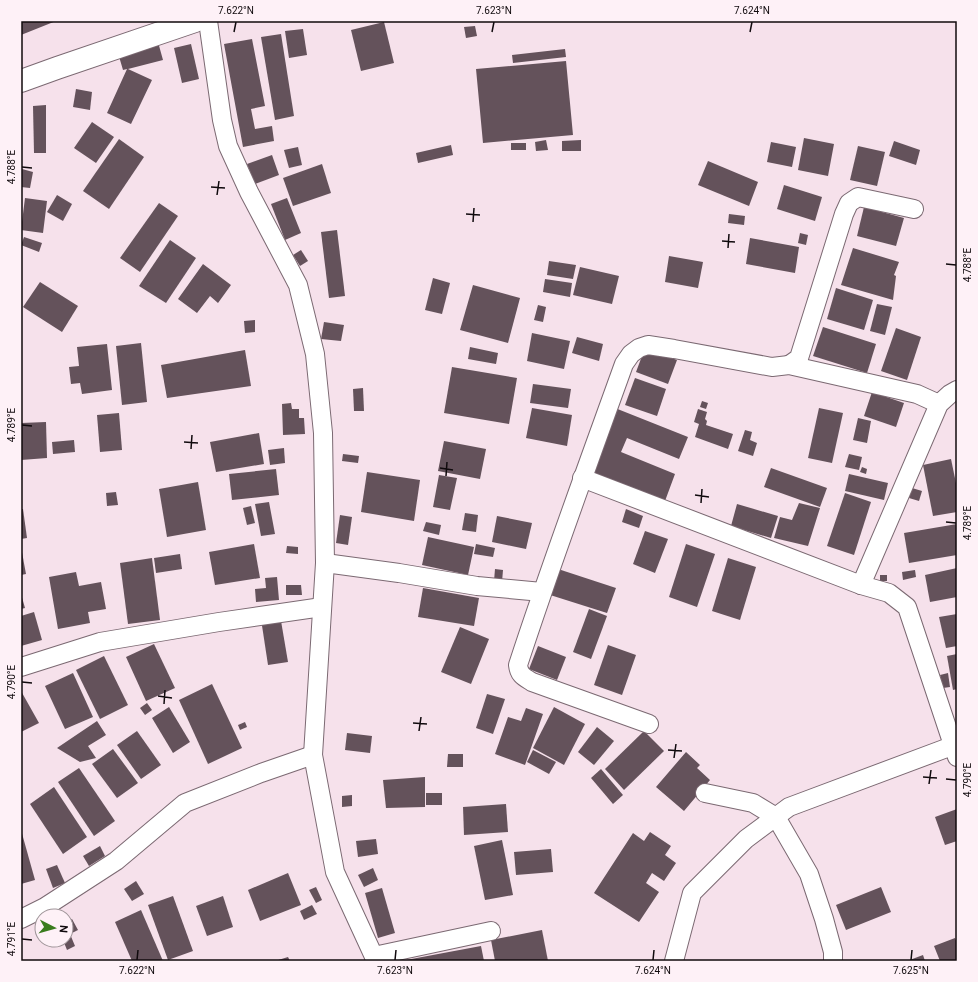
<svg xmlns="http://www.w3.org/2000/svg" width="978" height="982" viewBox="0 0 978 982" font-family="Roboto,sans-serif">
	<style>
		.building { fill: #64525b }
		.lines { fill: none; stroke-linecap: round; stroke-linejoin: round }
		.minor-casing { stroke: #7b6972; stroke-width: 20 }
		.secondary-casing { stroke: #7b6972; stroke-width: 24 }
		.minor { stroke: #fff; stroke-width: 18 }
		.secondary { stroke: #fff; stroke-width: 22 }
		.ticks { fill: none; stroke: #100a0d; stroke-width: 1.5 }
		.neatline { fill: none; stroke: #100a0d; stroke-width: 1.5 }
		.ticks-label { font-size: 10px; text-anchor: middle; fill: #100a0d }
	</style>
	<rect width="100%" height="100%" fill="#f6e1eb"/>
	<g class="building">
		<path d="M21 21H56L21 35Z"/>
		<path d="M384 22 394 63 361 71 351 30Z"/>
		<path d="M475 26 477 36 466 38 464 27Z"/>
		<path d="M303 29 307 55 289 58 285 31Z"/>
		<path d="M281 34 294 116 275 120 261 37Z"/>
		<path d="M252 39 265 106 251 109 255 129 272 126 274 141 243 147 224 44Z"/>
		<path d="M158 42 163 60 128 69 152 80 131 124 107 113 127 69 123 70 118 53Z"/>
		<path d="M191 44 199 79 182 83 174 48Z"/>
		<path d="M565 49 566 57 513 63 512 55Z"/>
		<path d="M566 61 573 135 483 143 476 69Z"/>
		<path d="M76 89 92 92 90 110 73 107Z"/>
		<path d="M46 105V153H34L33 106Z"/>
		<path d="M92 122 114 137 96 163 74 148Z"/>
		<path d="M804 138 834 144 828 176 798 170Z"/>
		<path d="M119 139 144 157 109 209 83 191Z"/>
		<path d="M546 140 548 150 536 151 535 142Z"/>
		<path d="M581 140V151H562V141Z"/>
		<path d="M894 141 920 150 916 165 889 156Z"/>
		<path d="M771 142 796 147 792 167 767 162Z"/>
		<rect x="511" y="143" width="15" height="7"/>
		<path d="M451 145 453 155 418 163 416 153Z"/>
		<path d="M858 146 885 152 877 186 850 180Z"/>
		<path d="M298 147 302 165 289 168 284 150Z"/>
		<path d="M272 155 279 175 255 184 247 164Z"/>
		<path d="M708 161 758 182 749 206 698 185Z"/>
		<path d="M322 164 331 193 293 206 283 178Z"/>
		<path d="M22 169 33 172 30 188 21 187Z"/>
		<path d="M784 185 822 197 815 221 777 209Z"/>
		<path d="M57 195 72 204 63 221 47 212Z"/>
		<path d="M25 198 47 201 43 233 21 230Z"/>
		<path d="M287 198 301 233 285 240 271 204Z"/>
		<path d="M159 203 178 216 140 272 120 258Z"/>
		<path d="M864 207 904 218 896 246 857 236Z"/>
		<path d="M729 214 745 216 744 225 728 223Z"/>
		<path d="M337 230 345 296 329 298 321 232Z"/>
		<path d="M800 233 808 235 806 245 798 243Z"/>
		<path d="M24 237 42 243 39 252 21 245Z"/>
		<path d="M750 238 799 247 795 273 746 264Z"/>
		<path d="M170 240 196 258 166 303 139 286Z"/>
		<path d="M853 248 899 262 894 275 896 276 893 300 841 285Z"/>
		<path d="M301 250 308 261 300 266 293 255Z"/>
		<path d="M669 256 703 262 698 288 665 282Z"/>
		<path d="M549 261 576 265 573 279 547 275Z"/>
		<path d="M203 264 231 285 218 303 210 296 197 313 178 299Z"/>
		<path d="M580 267 619 276 612 304 573 295Z"/>
		<path d="M433 278 450 283 442 314 425 310Z"/>
		<path d="M545 279 572 283 570 297 543 292Z"/>
		<path d="M40 282 78 306 62 332 23 307Z"/>
		<path d="M473 285 520 298 508 343 460 330Z"/>
		<path d="M836 288 873 300 864 330 827 319Z"/>
		<path d="M877 304 892 307 885 335 870 331Z"/>
		<path d="M538 305 546 307 543 322 534 320Z"/>
		<path d="M255 320V332L245 333 244 321Z"/>
		<path d="M324 322 344 325 341 341 321 339Z"/>
		<path d="M823 327 876 344 867 373 813 356Z"/>
		<path d="M896 328 921 337 907 380 881 371Z"/>
		<path d="M532 333 570 341 564 369 527 361Z"/>
		<path d="M577 337 603 344 599 361 572 353Z"/>
		<path d="M141 343 147 402 122 405 116 346Z"/>
		<path d="M107 344 112 390 82 394 80 383 71 384 69 367 79 366 77 347Z"/>
		<path d="M470 347 498 353 496 364 468 359Z"/>
		<path d="M645 348 677 360 668 384 636 372Z"/>
		<path d="M245 350 251 386 167 398 161 365Z"/>
		<path d="M452 367 517 378 509 424 444 413Z"/>
		<path d="M635 378 666 389 657 416 625 405Z"/>
		<path d="M533 384 571 389 568 408 530 403Z"/>
		<path d="M363 388 364 411H354L353 389Z"/>
		<path d="M872 392 904 403 896 427 864 416Z"/>
		<path d="M702 401 708 403 706 409 700 407Z"/>
		<path d="M291 403 292 409H299V418H304L305 434 283 435 282 404Z"/>
		<path d="M532 408 572 415 567 446 526 438Z"/>
		<path d="M615 408 688 437 679 459 627 438 621 452 675 474 665 501 590 472Z"/>
		<path d="M819 408 843 413 832 463 808 458Z"/>
		<path d="M698 409 707 412 705 419 707 421 706 425 733 434 728 449 695 437 699 424 694 422Z"/>
		<path d="M119 413 122 450 100 452 97 415Z"/>
		<path d="M858 418 871 421 867 443 853 440Z"/>
		<path d="M46 422 47 458 21 460V423Z"/>
		<path d="M745 430 752 432 750 440 757 443 753 456 738 451Z"/>
		<path d="M259 433 264 464 216 472 210 442Z"/>
		<path d="M74 440 75 452 53 454 52 442Z"/>
		<path d="M444 441 486 449 480 479 438 471Z"/>
		<path d="M284 448 285 463 270 465 268 450Z"/>
		<path d="M343 454 359 456 358 463 342 461Z"/>
		<path d="M849 454 862 457 859 470 845 467Z"/>
		<path d="M951 459 957 488V512L933 516 923 465Z"/>
		<path d="M862 467 867 469 866 474 860 472Z"/>
		<path d="M771 468 827 488 820 507 764 487Z"/>
		<path d="M276 469 279 495 232 500 229 474Z"/>
		<path d="M367 472 420 480 414 521 361 512Z"/>
		<path d="M849 474 888 483 884 500 845 491Z"/>
		<path d="M439 475 457 478 450 510 433 507Z"/>
		<path d="M198 482 206 530 167 537 159 489Z"/>
		<path d="M912 488 922 491 919 501 909 498Z"/>
		<path d="M116 492 118 505 107 506 106 493Z"/>
		<path d="M845 493 871 502 854 555 827 546Z"/>
		<path d="M269 502 275 534 261 536 255 504Z"/>
		<path d="M799 503 820 508 808 546 774 538 780 517 792 520Z"/>
		<path d="M737 504 778 516 771 538 731 526Z"/>
		<path d="M251 506 255 523 247 525 243 508Z"/>
		<path d="M21 509H23L27 538 21 539Z"/>
		<path d="M626 509 643 516 639 528 622 522Z"/>
		<path d="M465 513 478 515 476 532 462 530Z"/>
		<path d="M340 515 352 517 348 545 336 543Z"/>
		<path d="M497 516 532 523 526 549 492 542Z"/>
		<path d="M426 522 441 525 439 535 423 531Z"/>
		<path d="M957 524V555L909 563 904 533Z"/>
		<path d="M645 531 668 539 655 573 633 564Z"/>
		<path d="M428 537 474 547 468 575 422 565Z"/>
		<path d="M254 544 260 578 215 585 209 552Z"/>
		<path d="M476 544 495 548 493 557 474 554Z"/>
		<path d="M686 544 715 554 697 607 669 597Z"/>
		<path d="M287 546 298 547V554L286 553Z"/>
		<path d="M21 547 26 574 21 575Z"/>
		<path d="M180 554 182 569 156 573 154 558Z"/>
		<path d="M152 558 160 620 128 624 120 563Z"/>
		<path d="M728 558 756 567 740 620 712 611Z"/>
		<path d="M555 568 616 588 607 613 547 594Z"/>
		<path d="M957 568V597L930 602 925 575Z"/>
		<path d="M495 569 503 570 502 582 494 581Z"/>
		<path d="M915 570 916 577 903 580 902 572Z"/>
		<path d="M76 572 79 586 101 582 106 609 88 612 90 623 58 629 49 577Z"/>
		<rect x="880" y="575" width="7" height="6"/>
		<path d="M277 577 279 600 256 602 255 589 266 588 265 578Z"/>
		<path d="M286 585H301L302 595H286Z"/>
		<path d="M423 588 479 598 474 626 418 617Z"/>
		<path d="M21 594 25 608 21 609Z"/>
		<path d="M589 609 607 616 591 659 573 652Z"/>
		<path d="M34 612 42 640 21 646V616Z"/>
		<path d="M957 614V646L946 648 939 617Z"/>
		<path d="M280 615 288 662 268 665 261 619Z"/>
		<path d="M460 627 489 639 471 684 441 672Z"/>
		<path d="M154 644 175 688 146 701 126 657Z"/>
		<path d="M608 645 636 655 622 695 594 685Z"/>
		<path d="M538 646 566 657 557 680 529 669Z"/>
		<path d="M957 654V689L953 690 947 656Z"/>
		<path d="M104 656 128 705 100 719 76 670Z"/>
		<path d="M73 673 93 717 65 729 45 686Z"/>
		<path d="M948 673 950 687 943 688 940 675Z"/>
		<path d="M212 684 242 748 208 764 179 700Z"/>
		<path d="M21 691 39 723 21 732Z"/>
		<path d="M487 694 505 699 493 734 476 728Z"/>
		<path d="M147 703 152 710 145 715 140 708Z"/>
		<path d="M169 707 190 742 173 753 152 718Z"/>
		<path d="M554 707 585 724 564 765 533 748Z"/>
		<path d="M526 708 543 714 525 765 495 754 508 717 521 721Z"/>
		<path d="M97 721 106 735 88 746 96 758 80 762 57 748Z"/>
		<path d="M245 722 247 727 240 730 238 725Z"/>
		<path d="M597 727 614 741 594 765 578 752Z"/>
		<path d="M137 731 161 765 141 779 117 745Z"/>
		<path d="M644 731 664 751 624 790 605 769Z"/>
		<path d="M347 733 372 736 370 753 345 750Z"/>
		<path d="M113 749 138 783 117 798 92 764Z"/>
		<path d="M533 750 556 762 549 774 527 762Z"/>
		<path d="M686 752 700 765 697 768 710 780 684 811 656 787Z"/>
		<path d="M448 754H463V767H447Z"/>
		<path d="M79 768 115 821 94 836 58 782Z"/>
		<path d="M601 769 623 795 613 804 591 778Z"/>
		<path d="M425 777V807L386 808 383 780Z"/>
		<path d="M54 787 87 837 63 854 30 804Z"/>
		<rect x="426" y="793" width="16" height="12"/>
		<path d="M352 795V806L342 807V796Z"/>
		<path d="M506 804 508 832 464 835 463 807Z"/>
		<path d="M957 809V841L945 845 935 817Z"/>
		<path d="M21 830 35 880 21 884Z"/>
		<path d="M650 832 671 846 665 855 676 863 664 881 652 873 646 883 659 892 639 922 594 893 633 833 644 841Z"/>
		<path d="M376 839 378 854 358 857 356 841Z"/>
		<path d="M502 840 513 895 485 900 474 846Z"/>
		<path d="M100 846 105 856 89 866 83 856Z"/>
		<path d="M551 849 553 872 516 875 514 852Z"/>
		<path d="M57 865 65 883 53 888 46 869Z"/>
		<path d="M373 868 378 880 364 887 358 875Z"/>
		<path d="M288 873 301 905 260 921 248 890Z"/>
		<path d="M136 881 144 894 132 901 124 889Z"/>
		<path d="M316 887 322 900 316 903 309 890Z"/>
		<path d="M881 887 891 912 846 930 836 905Z"/>
		<path d="M382 888 395 933 378 938 365 893Z"/>
		<path d="M173 896 193 951 168 960 148 905Z"/>
		<path d="M223 896 233 927 207 936 196 906Z"/>
		<path d="M312 905 317 914 304 920 300 911Z"/>
		<path d="M141 910 163 961H132L115 922Z"/>
		<path d="M72 919 78 930 70 934 75 946 67 950 63 940H66L67 932 66 922Z"/>
		<path d="M542 930 548 961H495L491 940Z"/>
		<path d="M955 938 957 943V961H940L934 946Z"/>
		<path d="M481 946 484 961H406V960Z"/>
		<path d="M923 955 925 961H907Z"/>
		<path d="M288 957 290 961H275Z"/>
	</g>
	<g class="lines">
		<g class="minor-casing">
			<g id="minor">
				<path d="M208 21 222 120 228 146 249 192 298 285 315 354 323 433 325 563 313 755 335 872 376 961"/>
				<path d="M789 365 799 358 844 214 849 203 858 197 914 209"/>
				<path d="M582 478 861 585 889 593 907 607 957 757"/>
				<path d="M325 563 399 573 477 586 542 592"/>
				<path d="M861 585 939 404 950 394 957 390"/>
				<path d="M21 667 100 642 219 622 322 607"/>
				<path d="M649 724 532 682C524 677 519 675 518 665 551 564 588 464 624 364L631 354 639 348 648 345 674 349 772 367 789 365 917 394 939 404"/>
				<path d="M705 793 753 803 776 817 809 874 824 919 833 952V961"/>
				<path d="M21 919 45 907 116 861 185 803 261 773 313 755"/>
				<path d="M374 956 491 931"/>
				<path d="M674 961 692 893 746 839 789 807 952 746"/>
			</g>
		</g>
		<g class="secondary-casing">
			<path id="secondary" d="M21 81 57 68 195 21"/>
		</g>
		<use href="#minor" class="minor"/>
		<use href="#secondary" class="secondary"/>
	</g>
	<path class="ticks" d="M234 32 236 22M492 32 494 22M750 32 752 22M22 167 32 168M211 187 225 188M217 195 219 181M466 214 480 215M473 222 474 208M722 241 735 242M728 248 729 234M946 264 956 265M22 425 32 426M184 442 198 443M191 449 192 435M440 468 453 470M446 476 447 462M695 495 709 497M701 503 702 489M946 522 956 523M22 682 32 683M158 696 172 698M164 704 165 690M413 723 427 724M419 731 421 717M668 750 682 751M674 758 676 744M923 777 937 778M946 779 956 780M929 784 931 770M22 939 32 940M137 960 138 950M395 960 396 950M653 960 654 950M911 960 912 950"/>
	<rect width="978" height="982" fill="none" stroke="#fef1f7" stroke-width="44"/>
	<g transform="translate(54 928) rotate(96)"><circle r="19" fill="#fef1f7" stroke="#9f9599"/>
	<path d="M0-3L7 15L0 10L-7 15Z" fill="#397c1d"/>
	<text y="-6" font-size="11" font-weight="bold" text-anchor="middle" fill="#100a0d">N</text>
	</g>
	<rect x="22" y="22" width="934" height="938" class="neatline"/>
	<g class="ticks-label">
		<text x="236" y="14">7.622°N</text>
		<text x="494" y="14">7.623°N</text>
		<text x="752" y="14">7.624°N</text>
		<text transform="translate(11 167) rotate(-90)" y="4">4.788°E</text>
		<text transform="translate(967 265) rotate(-90)" y="4">4.788°E</text>
		<text transform="translate(11 425) rotate(-90)" y="4">4.789°E</text>
		<text transform="translate(967 523) rotate(-90)" y="4">4.789°E</text>
		<text transform="translate(11 682) rotate(-90)" y="4">4.790°E</text>
		<text transform="translate(967 780) rotate(-90)" y="4">4.790°E</text>
		<text transform="translate(11 939) rotate(-90)" y="4">4.791°E</text>
		<text x="137" y="974">7.622°N</text>
		<text x="395" y="974">7.623°N</text>
		<text x="653" y="974">7.624°N</text>
		<text x="911" y="974">7.625°N</text>
	</g>
</svg>
